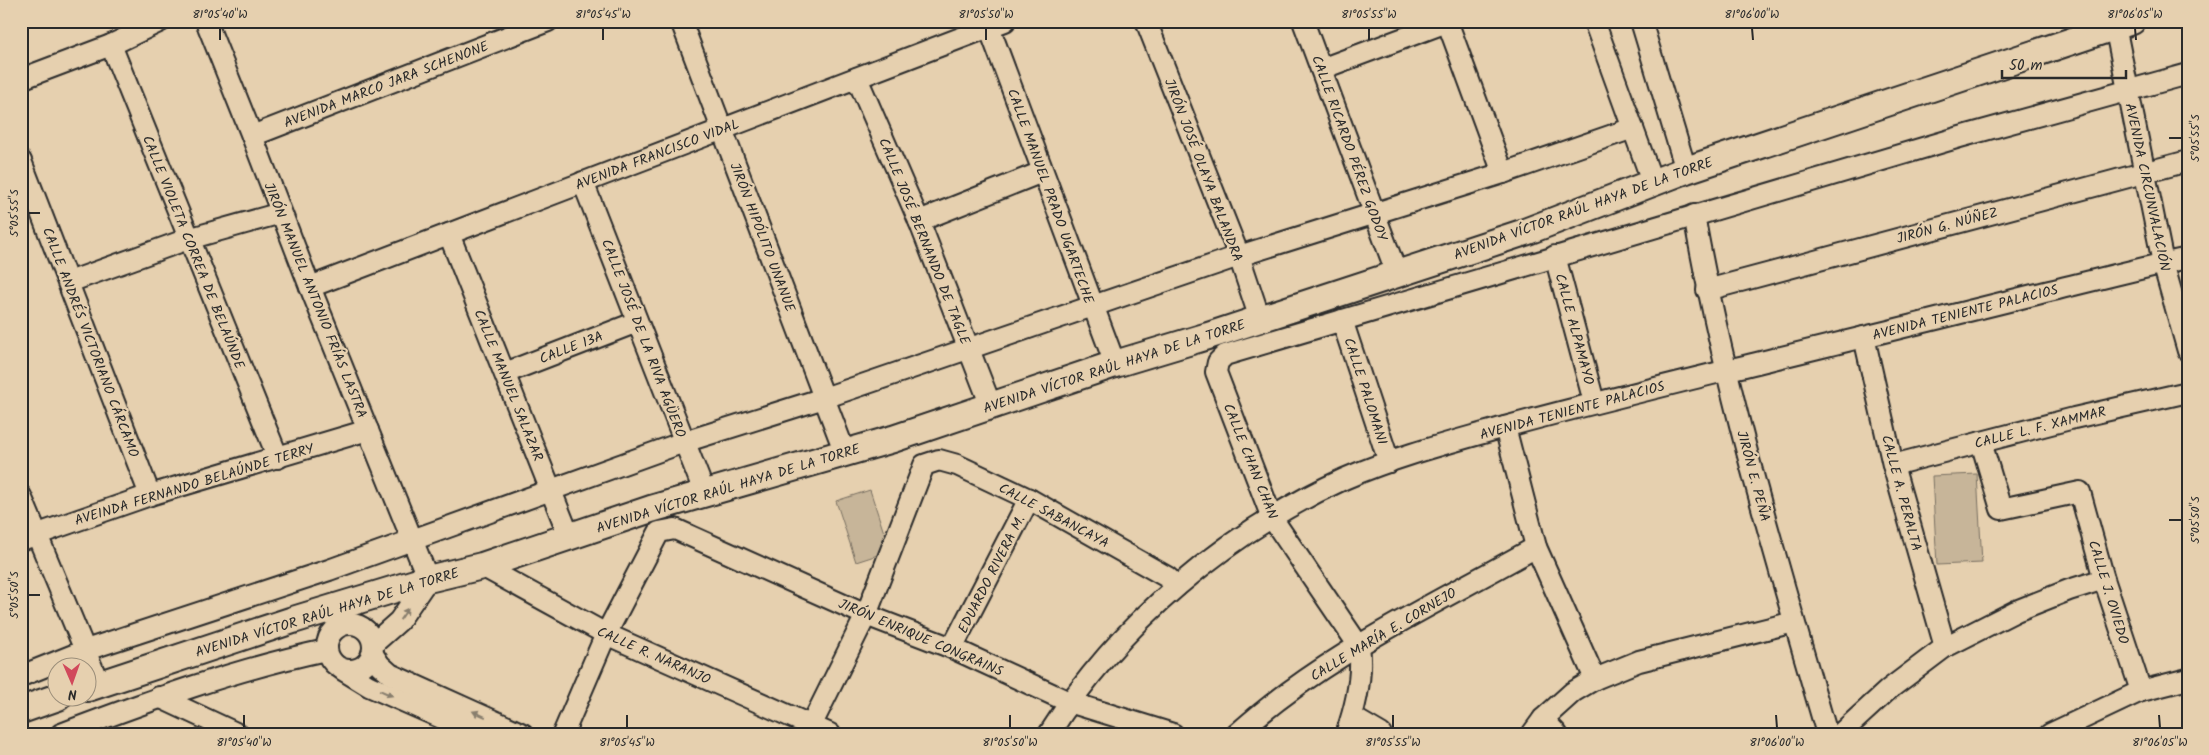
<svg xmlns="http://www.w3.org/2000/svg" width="2209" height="755" viewBox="0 0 2209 755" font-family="Kalam,sans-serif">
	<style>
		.pitch { fill: #c7b599; stroke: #797062 }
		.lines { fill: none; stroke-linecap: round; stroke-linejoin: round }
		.minor-casing { stroke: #2b2b2b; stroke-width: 24 }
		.major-casing { stroke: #2b2b2b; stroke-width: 30 }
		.minor { stroke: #e6d0af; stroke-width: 20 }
		.major { stroke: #e6d0af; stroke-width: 26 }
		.oneway { fill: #887e6d }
		.ticks { fill: none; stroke: #2b2b2b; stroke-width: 2 }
		.labels { text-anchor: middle; stroke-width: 4.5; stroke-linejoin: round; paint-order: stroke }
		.street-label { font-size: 14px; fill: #2b2b2b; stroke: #e6d0af }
		.neatline { fill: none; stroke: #2b2b2b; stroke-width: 2 }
		.ticks-label { font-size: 12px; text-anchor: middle; fill: #2b2b2b }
	</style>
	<rect width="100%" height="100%" fill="#e6d0af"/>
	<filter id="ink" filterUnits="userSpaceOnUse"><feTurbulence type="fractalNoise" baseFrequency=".02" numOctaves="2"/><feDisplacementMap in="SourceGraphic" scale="10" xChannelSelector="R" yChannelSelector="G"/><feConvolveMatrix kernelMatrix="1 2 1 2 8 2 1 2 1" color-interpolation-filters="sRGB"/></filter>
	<g filter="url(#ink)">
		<g class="pitch">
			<path d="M1977 474 1982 563 1937 565 1932 476Z"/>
			<path d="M870 490 890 551 856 562 836 501Z"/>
		</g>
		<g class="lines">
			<g class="minor-casing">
				<g id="minor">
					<path d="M206 21 252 136 310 287 428 579 399 621 373 644"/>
					<path d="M681 21 845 453"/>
					<path d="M1146 21 1239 256 1260 319"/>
					<path d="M1303 21 1397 274"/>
					<path d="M1447 21 1503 173"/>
					<path d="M1594 21 1652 181"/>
					<path d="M1641 21 1686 170"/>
					<path d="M2114 21 2163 263 2188 351"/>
					<path d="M989 27 1115 364"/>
					<path d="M111 45 278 458"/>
					<path d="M1321 69 1447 22"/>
					<path d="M857 78 919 221 991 406"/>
					<path d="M21 79 111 45 161 21"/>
					<path d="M252 136 548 21"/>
					<path d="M21 161 150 495"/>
					<path d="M583 182 705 494"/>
					<path d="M1694 215C1725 391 1777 562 1827 734"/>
					<path d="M919 221 1042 172"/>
					<path d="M449 234 569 536"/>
					<path d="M1555 256 1594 402"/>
					<path d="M69 282 188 239 281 213"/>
					<path d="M310 287 1005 21"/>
					<path d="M1707 290 2188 161"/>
					<path d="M1342 320 1389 462"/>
					<path d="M1864 337 1893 465 1945 647"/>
					<path d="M505 373 637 322"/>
					<path d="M1505 427 1536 547 1595 679"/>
					<path d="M1981 442 2001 509 2080 492 2104 579 2141 691"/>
					<path d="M1893 465 2074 418 2188 392"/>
					<path d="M21 496 99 684"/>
					<path d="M21 540 150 495 368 430"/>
					<path d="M482 566 606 634 830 734"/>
					<circle cx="350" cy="647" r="23"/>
					<path d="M952 648 1029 499"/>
					<path d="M372 653 380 665 390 674 523 734"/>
					<path d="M343 670 369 686 478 734"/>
					<path d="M21 676 86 650 329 570 684 442 824 398 1239 256 1503 173 1633 128"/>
					<path d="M159 697 238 734"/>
					<path d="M1352 717 1381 734"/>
					<path d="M1543 719 1557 734"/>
					<path d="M61 734C148 701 236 669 326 650"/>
					<path d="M563 734 606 634 659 532 675 529 866 615 952 648 1069 702 1173 734"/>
					<path d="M807 734 866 615 924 465 939 460 957 465 1029 499 1167 577 1177 586"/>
					<path d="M1049 734C1118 624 1226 533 1344 479 1397 456 1452 442 1508 426 1596 402 1684 381 1773 359 1860 338 1946 317 2033 295 2084 283 2136 269 2188 258"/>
					<path d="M1237 734C1325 654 1434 605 1536 547"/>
					<path d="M1346 734C1356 706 1363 675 1359 646L1272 518 1216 372 1218 362 1225 355 1960 137 2188 74"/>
					<path d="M1532 734 1543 719 1573 692 1595 679 1639 661 1794 622"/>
					<path d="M1840 734 1888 690 1945 647 2016 611 2069 590 2104 579"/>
					<path d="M2050 734 2141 691 2188 679"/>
				</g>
			</g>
			<g class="major-casing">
				<g id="major">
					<path d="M88 688 293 620 428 579 482 566 651 509 893 439 1115 364 1208 336 1525 232 1686 170 2132 21"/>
					<path d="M21 710 58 697"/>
				</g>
			</g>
			<use href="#minor" class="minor"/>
			<use href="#major" class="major"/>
		</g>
		<defs><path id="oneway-solid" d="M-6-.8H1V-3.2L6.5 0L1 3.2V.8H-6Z" transform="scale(1.25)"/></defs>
		<g class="oneway">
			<use href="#oneway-solid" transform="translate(404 614) rotate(-55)"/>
			<use href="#oneway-solid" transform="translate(386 693) rotate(24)"/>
			<use href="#oneway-solid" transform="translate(479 714) rotate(-156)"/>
		</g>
	</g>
	<path class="ticks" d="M220 28V40M603 28V40M986 28V40M1369 28V40M1752 28 1753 40M2135 28 2136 40M2169 138H2182M28 213H40M2169 520H2182M28 595H40M244 715V728M627 715V728M1010 715V728M1393 715V728M1776 715 1777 728M2159 715 2160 728"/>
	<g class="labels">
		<g class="street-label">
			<text transform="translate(386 84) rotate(-21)" y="5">AVENIDA MARCO JARA SCHENONE</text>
			<text transform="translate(1350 148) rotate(70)" y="5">CALLE RICARDO PÉREZ GODOY</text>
			<text transform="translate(657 154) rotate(-21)" y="5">AVENIDA FRANCISCO VIDAL</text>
			<text transform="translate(1204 170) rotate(69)" y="5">JIRÓN JOSÉ OLAYA BALANDRA</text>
			<text transform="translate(2148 187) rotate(78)" y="5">AVENIDA CIRCUNVALACIÓN</text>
			<text transform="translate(1051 196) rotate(70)" y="5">CALLE MANUEL PRADO UGARTECHE</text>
			<text transform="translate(1583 208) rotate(-20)" y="5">AVENIDA VÍCTOR RAÚL HAYA DE LA TORRE</text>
			<text transform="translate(1947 225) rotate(-15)" y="5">JIRÓN G. NÚÑEZ</text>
			<text transform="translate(763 237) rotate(69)" y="5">JIRÓN HIPÓLITO UNANUE</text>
			<text transform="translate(925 241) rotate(68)" y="5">CALLE JOSÉ BERNANDO DE TAGLE</text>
			<text transform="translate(194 252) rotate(68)" y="5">CALLE VIOLETA CORREA DE BELAÚNDE</text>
			<text transform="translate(316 300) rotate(68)" y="5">JIRÓN MANUEL ANTONIO FRÍAS LASTRA</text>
			<text transform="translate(1965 312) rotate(-14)" y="5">AVENIDA TENIENTE PALACIOS</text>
			<text transform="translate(1575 329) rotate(75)" y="5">CALLE ALPAMAYO</text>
			<text transform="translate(644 338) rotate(69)" y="5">CALLE JOSÉ DE LA RIVA AGÜERO</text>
			<text transform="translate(91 342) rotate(69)" y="5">CALLE ANDRÉS VICTORIANO CÁRCAMO</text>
			<text transform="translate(571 347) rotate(-21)" y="5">CALLE 13A</text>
			<text transform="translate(1114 366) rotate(-18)" y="5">AVENIDA VÍCTOR RAÚL HAYA DE LA TORRE</text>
			<text transform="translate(509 385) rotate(68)" y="5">CALLE MANUEL SALAZAR</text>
			<text transform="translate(1366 391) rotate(72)" y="5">CALLE PALOMANI</text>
			<text transform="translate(1572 410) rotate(-15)" y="5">AVENIDA TENIENTE PALACIOS</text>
			<text transform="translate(2040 427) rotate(-14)" y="5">CALLE L. F. XAMMAR</text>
			<text transform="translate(1251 461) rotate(68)" y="5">CALLE CHAN CHAN</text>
			<text transform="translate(1754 476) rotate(75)" y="5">JIRÓN E. PEÑA</text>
			<text transform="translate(194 484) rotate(-17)" y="5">AVEINDA FERNANDO BELAÚNDE TERRY</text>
			<text transform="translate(728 488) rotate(-17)" y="5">AVENIDA VÍCTOR RAÚL HAYA DE LA TORRE</text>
			<text transform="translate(1902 493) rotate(75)" y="5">CALLE A. PERALTA</text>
			<text transform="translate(1054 515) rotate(28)" y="5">CALLE SABANCAYA</text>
			<text transform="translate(991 574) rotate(-63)" y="5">EDUARDO RIVERA M.</text>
			<text transform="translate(2109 592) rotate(73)" y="5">CALLE J. OVIEDO</text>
			<text transform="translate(327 612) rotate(-17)" y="5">AVENIDA VÍCTOR RAÚL HAYA DE LA TORRE</text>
			<text transform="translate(1383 634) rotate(-31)" y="5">CALLE MARÍA E. CORNEJO</text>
			<text transform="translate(921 637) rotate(23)" y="5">JIRÓN ENRIQUE CONGRAINS</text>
			<text transform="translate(654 655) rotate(24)" y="5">CALLE R. NARANJO</text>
		</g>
	</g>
	<rect width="2209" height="755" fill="none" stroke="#e6d0af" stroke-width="55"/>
	<g transform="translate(72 682) rotate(178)"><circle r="24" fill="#e6d0af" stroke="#9b8e7a"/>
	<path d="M0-4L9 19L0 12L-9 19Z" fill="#d1495b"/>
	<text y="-8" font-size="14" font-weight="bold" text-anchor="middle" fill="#2b2b2b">N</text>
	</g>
	<path d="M2002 70v8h124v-8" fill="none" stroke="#2b2b2b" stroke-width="2.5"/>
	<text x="2009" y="70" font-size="15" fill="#2b2b2b" stroke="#e6d0af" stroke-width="4" paint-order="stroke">50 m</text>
	<rect x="28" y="28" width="2154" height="700" class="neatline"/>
	<g class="ticks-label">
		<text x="220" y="18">81°05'40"W</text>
		<text x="603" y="18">81°05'45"W</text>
		<text x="986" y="18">81°05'50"W</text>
		<text x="1369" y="18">81°05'55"W</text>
		<text x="1752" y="18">81°06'00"W</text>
		<text x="2135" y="18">81°06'05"W</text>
		<text transform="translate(2195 138) rotate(-90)" y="4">5°05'55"S</text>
		<text transform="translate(14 213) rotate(-90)" y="4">5°05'55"S</text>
		<text transform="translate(2195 520) rotate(-90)" y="4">5°05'50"S</text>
		<text transform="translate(14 595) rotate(-90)" y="4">5°05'50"S</text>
		<text x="244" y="746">81°05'40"W</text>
		<text x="627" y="746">81°05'45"W</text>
		<text x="1010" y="746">81°05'50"W</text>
		<text x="1393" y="746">81°05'55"W</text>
		<text x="1777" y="746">81°06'00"W</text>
		<text x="2160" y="746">81°06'05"W</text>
	</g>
</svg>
